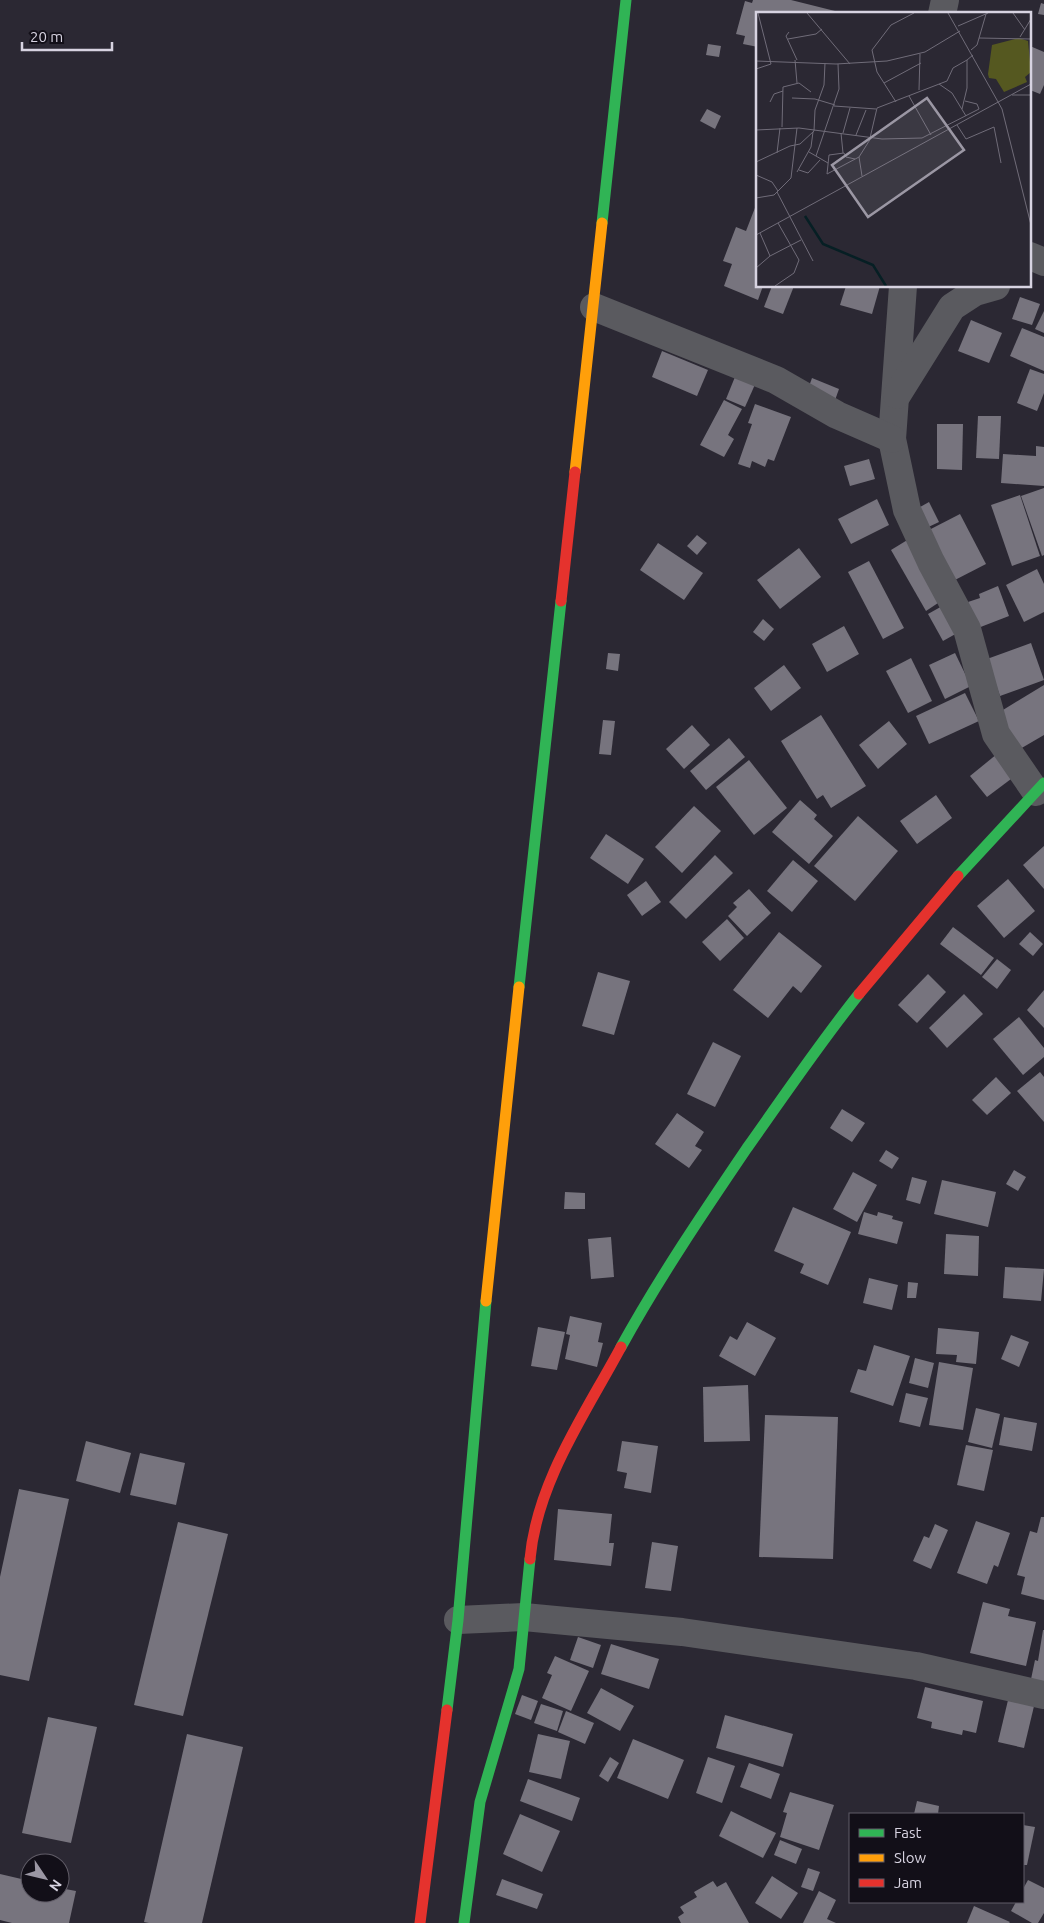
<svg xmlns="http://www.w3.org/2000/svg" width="1044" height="1923" viewBox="0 0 1044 1923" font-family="Ubuntu,sans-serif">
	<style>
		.building { fill: #77747e }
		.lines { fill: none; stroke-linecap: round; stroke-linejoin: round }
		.street { stroke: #5a5a5f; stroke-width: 28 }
		.fast { stroke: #30b455; stroke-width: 11 }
		.slow { stroke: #ff9f0a; stroke-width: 11 }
		.jam { stroke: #e5322d; stroke-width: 11 }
		.inset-river { fill: none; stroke: #061f24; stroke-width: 2.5 }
		.inset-road { fill: none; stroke: #706c79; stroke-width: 1 }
		.view { fill: #9b97a4; fill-opacity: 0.15; stroke: #9b97a4; stroke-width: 2.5 }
		.inset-edge { fill: none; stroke: #d7d3e1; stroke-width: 2.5 }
	</style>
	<rect width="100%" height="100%" fill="#2b2833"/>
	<g class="building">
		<path d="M753 0H791L847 14H758V47L743 44 745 36 736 34 745 1 752 3Z"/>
		<path d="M1041 3 1044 4V15L1038 14Z"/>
		<path d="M708 44 721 46 719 57 706 55Z"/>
		<path d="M1030 46 1044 52V85L1040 94 1030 90Z"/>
		<path d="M707 109 721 116 715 129 700 121Z"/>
		<path d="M758 200V286H763L758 300 724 286 732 264 723 261 736 227 746 231Z"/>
		<path d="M772 286H794L783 314 764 307Z"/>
		<path d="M846 286H880L872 314 840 305Z"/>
		<path d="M1020 297 1040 304 1032 325 1012 319Z"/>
		<path d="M1044 311V333L1035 329Z"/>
		<path d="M971 320 1002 333 989 363 958 351Z"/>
		<path d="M1022 328 1044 337V371L1010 356Z"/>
		<path d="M662 351 708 370 697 396 652 377Z"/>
		<path d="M1030 369 1044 374V393L1037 411 1017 403Z"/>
		<path d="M737 372 757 380 745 407 726 399Z"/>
		<path d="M812 378 839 389 834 403 807 392Z"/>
		<path d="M724 400 742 409 728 435 734 439 724 457 700 445Z"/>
		<path d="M755 404 791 417 774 461 768 459 765 467 752 461 750 468 738 464 752 424 748 423Z"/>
		<path d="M978 416H1001L999 459 976 458Z"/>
		<path d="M937 424H963L962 470 937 469Z"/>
		<path d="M1036 446 1044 447V486L1001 483 1003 454 1036 456Z"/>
		<path d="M869 459 875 479 850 486 844 466Z"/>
		<path d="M1044 488V555L1042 556 1021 496Z"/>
		<path d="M1020 495 1040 556 1012 566 991 505Z"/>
		<path d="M877 499 889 525 851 544 838 519Z"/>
		<path d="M929 502 939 522 922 530 913 511Z"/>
		<path d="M960 514 986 564 953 581 927 531Z"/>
		<path d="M697 535 707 543 697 555 687 546Z"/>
		<path d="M909 539 944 599 926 611 891 550Z"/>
		<path d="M658 543 703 573 684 600 640 570Z"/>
		<path d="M799 548 821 577 780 609 757 580Z"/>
		<path d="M869 561 904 628 883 639 848 572Z"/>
		<path d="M1037 569 1044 584V612L1024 622 1006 585Z"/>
		<path d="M998 586 1009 616 978 628 968 602 980 598 979 594Z"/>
		<path d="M944 605 959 632 943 641 928 614Z"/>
		<path d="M763 619 774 629 764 641 753 632Z"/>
		<path d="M844 626 859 654 827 672 812 644Z"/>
		<path d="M1031 643 1044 680 1000 696 987 659Z"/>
		<path d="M608 653 620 654 618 671 606 669Z"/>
		<path d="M955 653 971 686 945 699 929 665Z"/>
		<path d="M911 658 932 701 908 713 886 671Z"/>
		<path d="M784 665 801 688 771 711 754 688Z"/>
		<path d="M1044 685V735L1020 749 998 713Z"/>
		<path d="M965 693 979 721 929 744 916 716Z"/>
		<path d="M821 715 866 786 831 808 823 795 817 799 781 741Z"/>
		<path d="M603 720 615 721 611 755 599 754Z"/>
		<path d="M889 721 907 744 878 769 859 745Z"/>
		<path d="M692 725 710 745 684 769 666 749Z"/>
		<path d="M729 738 745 757 706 790 690 771Z"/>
		<path d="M997 754 1015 776 987 797 970 776Z"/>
		<path d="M749 760 787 808 754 835 716 787Z"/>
		<path d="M936 795 952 818 917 844 900 821Z"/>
		<path d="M800 800 817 815 814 819 833 836 809 864 772 832Z"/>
		<path d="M694 806 721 831 682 873 655 847Z"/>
		<path d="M858 816 898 851 855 901 814 866Z"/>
		<path d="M606 834 644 859 628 884 590 858Z"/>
		<path d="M1044 846V889L1023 865Z"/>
		<path d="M715 855 733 873 686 919 669 902Z"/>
		<path d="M793 860 818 881 792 912 767 891Z"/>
		<path d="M1008 879 1035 911 1004 938 977 906Z"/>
		<path d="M646 881 661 902 642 916 627 895Z"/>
		<path d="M749 889 771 913 747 936 728 916 737 907 733 903Z"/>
		<path d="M727 919 744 938 720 961 702 942Z"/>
		<path d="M953 927 994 958 981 975 940 944Z"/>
		<path d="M779 932 822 966 801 993 793 986 768 1018 733 990Z"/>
		<path d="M1030 932 1043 944 1033 956 1019 944Z"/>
		<path d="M997 959 1011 970 997 989 982 977Z"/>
		<path d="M598 972 630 981 614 1035 582 1026Z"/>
		<path d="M928 974 946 992 917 1023 898 1005Z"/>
		<path d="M1044 990V1028L1027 1010Z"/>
		<path d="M964 994 983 1014 947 1048 929 1028Z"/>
		<path d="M1019 1017 1044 1048V1057L1023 1075 993 1039Z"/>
		<path d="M713 1042 741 1056 715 1107 687 1094Z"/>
		<path d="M1040 1072 1044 1077V1122L1017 1091Z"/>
		<path d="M996 1077 1011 1093 987 1115 972 1100Z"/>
		<path d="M842 1109 865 1123 852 1142 830 1128Z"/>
		<path d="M677 1113 704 1132 695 1146 702 1150 689 1168 655 1144Z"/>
		<path d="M886 1150 899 1158 892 1169 879 1161Z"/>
		<path d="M1014 1170 1026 1177 1018 1191 1006 1184Z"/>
		<path d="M853 1172 877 1185 857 1222 833 1209Z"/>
		<path d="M912 1177 927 1181 920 1204 906 1200Z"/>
		<path d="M942 1180 996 1192 988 1227 934 1214Z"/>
		<path d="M565 1192 585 1193V1209H564Z"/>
		<path d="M793 1207 851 1232 828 1285 800 1273 804 1264 774 1251Z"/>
		<path d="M864 1212 877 1216 878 1212 893 1216 892 1219 903 1222 897 1244 858 1234Z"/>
		<path d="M946 1234 979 1236 978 1276 944 1274Z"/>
		<path d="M611 1237 614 1277 591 1279 588 1239Z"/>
		<path d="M1005 1267 1044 1269 1041 1301 1003 1298Z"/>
		<path d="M869 1278 898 1285 892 1310 863 1303Z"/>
		<path d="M908 1282 918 1283 916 1298H907Z"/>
		<path d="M570 1316 602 1323 598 1342 603 1343 597 1367 565 1359 570 1335 566 1334Z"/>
		<path d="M747 1322 776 1338 755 1376 719 1356 730 1336 737 1340Z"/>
		<path d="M538 1327 565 1332 557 1370 531 1366Z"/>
		<path d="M938 1328 979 1332 976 1364 956 1362 957 1355 936 1354Z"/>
		<path d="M1011 1335 1029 1342 1019 1367 1001 1359Z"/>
		<path d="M874 1345 910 1356 893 1406 850 1392 858 1369 866 1371Z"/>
		<path d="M915 1358 934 1363 928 1388 909 1383Z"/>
		<path d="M939 1362 973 1368 963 1430 929 1425Z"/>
		<path d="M748 1385 750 1441 704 1442 703 1387Z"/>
		<path d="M906 1393 928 1398 920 1427 899 1422Z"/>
		<path d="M976 1408 1000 1414 992 1448 968 1442Z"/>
		<path d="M765 1415 838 1417 833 1559 759 1557Z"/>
		<path d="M1004 1417 1037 1423 1032 1451 999 1445Z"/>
		<path d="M86 1441 131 1453 120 1493 76 1481Z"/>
		<path d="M622 1441 658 1446 651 1493 624 1488 627 1473 617 1471Z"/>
		<path d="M966 1445 993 1450 984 1491 957 1485Z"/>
		<path d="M140 1453 185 1463 176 1505 130 1495Z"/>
		<path d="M19 1489 69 1499 29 1681 0 1675V1577Z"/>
		<path d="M558 1509 612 1514 609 1543H614L611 1566 554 1560Z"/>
		<path d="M1041 1517H1044V1600L1021 1594 1025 1577 1017 1575 1030 1531 1037 1533Z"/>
		<path d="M976 1521 1010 1533 998 1567 994 1565 987 1584 957 1573Z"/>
		<path d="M178 1522 228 1534 183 1716 134 1705Z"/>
		<path d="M935 1524 948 1530 931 1569 913 1561 924 1536 929 1538Z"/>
		<path d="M652 1542 678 1546 671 1591 645 1588Z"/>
		<path d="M983 1602 1010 1609 1008 1616 1036 1622 1026 1666 970 1653Z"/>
		<path d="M1043 1630H1044V1687L1030 1684 1035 1660 1038 1661Z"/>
		<path d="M578 1637 601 1645 593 1668 570 1660Z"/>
		<path d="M611 1644 659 1659 649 1689 601 1674Z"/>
		<path d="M555 1656 589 1671 571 1711 542 1698 552 1675 547 1673Z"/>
		<path d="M925 1687 983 1701 976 1733 963 1730 962 1735 931 1728 932 1722 917 1718Z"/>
		<path d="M601 1688 634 1706 620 1731 587 1713Z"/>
		<path d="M522 1695 538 1701 531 1720 515 1714Z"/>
		<path d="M1009 1696 1035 1702 1024 1748 998 1742Z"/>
		<path d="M541 1704 563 1711 557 1731 534 1723Z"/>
		<path d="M566 1711 594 1723 585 1744 558 1732Z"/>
		<path d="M725 1715 793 1734 783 1767 716 1748Z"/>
		<path d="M48 1717 97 1727 71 1843 22 1833Z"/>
		<path d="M187 1734 243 1747 202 1923H149L144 1922Z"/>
		<path d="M538 1734 570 1741 561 1779 529 1772Z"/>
		<path d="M633 1739 684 1760 668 1799 617 1778Z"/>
		<path d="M610 1757 619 1763 608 1782 599 1776Z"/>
		<path d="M708 1757 735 1766 722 1803 696 1793Z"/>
		<path d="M749 1763 780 1774 771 1799 740 1787Z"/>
		<path d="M528 1779 580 1798 572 1821 520 1801Z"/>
		<path d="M790 1792 834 1805 819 1850 780 1837 787 1813 783 1812Z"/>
		<path d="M917 1801 939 1806 938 1814H914Z"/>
		<path d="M731 1811 776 1833 763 1858 719 1836Z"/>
		<path d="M520 1814 560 1831 542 1872 503 1854Z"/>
		<path d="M1023 1825 1035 1827 1027 1865H1023Z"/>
		<path d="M780 1840 802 1849 796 1864 774 1855Z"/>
		<path d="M808 1868 820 1872 813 1891 801 1887Z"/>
		<path d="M0 1874 30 1881V1893H60V1888L76 1891 69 1923H12L0 1920Z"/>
		<path d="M772 1876 798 1893 781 1919 755 1903Z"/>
		<path d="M502 1879 543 1894 537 1909 496 1895Z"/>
		<path d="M1028 1880 1044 1888V1913L1038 1923H1032L1011 1911 1016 1902H1023V1889Z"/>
		<path d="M713 1881 717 1887 726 1882 749 1923H681L678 1917 684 1913 680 1907 697 1897 694 1892Z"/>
		<path d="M819 1891 836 1900 827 1919 836 1923H803Z"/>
		<path d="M974 1906 1010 1922 1009 1923H967Z"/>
	</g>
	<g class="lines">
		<g class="street">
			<path d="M942 14 945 0"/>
			<path d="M1030 256 1044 262"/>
			<path d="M903 286 892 439 907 510 931 562 967 629 996 734 1036 792"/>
			<path d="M594 307 776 380 837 415 892 439"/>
			<path d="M897 395 952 307 975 292 996 286"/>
			<path d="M458 1620 524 1617 682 1632 916 1666 1044 1695"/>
		</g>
		<g class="fast">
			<path d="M602 223 626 0"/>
			<path d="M958 876 1044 783"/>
			<path d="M519 987 561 601"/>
			<path d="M621 1347C659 1278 703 1213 747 1148 784 1096 819 1044 859 994"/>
			<path d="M447 1710 458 1620 486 1301"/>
			<path d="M464 1923 480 1802 519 1669 530 1559"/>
		</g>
		<g class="slow">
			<path d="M575 472 602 223"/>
			<path d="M486 1301 519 987"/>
		</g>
		<g class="jam">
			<path d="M561 601 575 472"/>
			<path d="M859 994 958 876"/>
			<path d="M530 1559C537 1482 585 1414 621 1347"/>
			<path d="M420 1923 447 1710"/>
		</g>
	</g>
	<g transform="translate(756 12)">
		<rect width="275" height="275" fill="#2b2833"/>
		<path d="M263 26 272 29 275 60 269 65 271 70 248 80 240 67 233 66 232 62 236 33Z" fill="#555820"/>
		<path class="inset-river" d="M49 204 67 232 117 253 130 274"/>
		<path class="inset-road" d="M51 1 94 52M192 1 246 97 275 213M257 1 269 18M202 14 232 1M33 20 30 24 41 48M264 25 275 7M223 26 275 27M32 27 60 22 66 17M215 38 221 33 230 2M39 48 41 71M0 49 80 52 131 49 169 40 204 19M0 57 15 52 2 1M128 71 165 51M183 72 196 81 210 104M163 78 164 42M256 83H275M153 84 175 123M36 86 59 87 79 93M14 90 18 82 27 79M140 90 121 60 116 38 135 13 158 1M78 94 120 97M206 97 211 76V48L217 43M201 113 210 127 238 115 245 151M26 115 27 75 43 71 55 80M0 118 43 116 126 127 166 126 223 97 221 92 209 89M85 121 87 141M87 121 94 96M100 123 110 98M114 126 121 96 191 69 197 56 211 48M53 140 72 151M21 141 24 116M60 144 83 77 82 52M103 145 106 164M0 150 34 134 44 132 58 119 59 98 68 73 69 51M43 158 52 161 64 148M41 160 55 135 57 120M71 162 103 145 115 126M71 162 73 143 88 141 90 145 99 147M0 163 16 170 22 179M21 180 57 249M0 186 18 183 35 166 41 116M0 223 275 72M14 244 45 228M0 256 14 244 4 221M19 274 38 261 43 248 22 211"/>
		<path class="view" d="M171 86 208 138 112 205 76 153Z"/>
		<rect width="275" height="275" class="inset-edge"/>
	</g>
	<rect x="849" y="1813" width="175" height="90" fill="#120f18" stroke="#615d68"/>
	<rect x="859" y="1829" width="25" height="8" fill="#30b455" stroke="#615d68"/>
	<text x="894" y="1838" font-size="15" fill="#d7d3e1">Fast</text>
	<rect x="859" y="1854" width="25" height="8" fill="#ff9f0a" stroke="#615d68"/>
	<text x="894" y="1863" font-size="15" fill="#d7d3e1">Slow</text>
	<rect x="859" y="1879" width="25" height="8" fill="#e5322d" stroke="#615d68"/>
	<text x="894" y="1888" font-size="15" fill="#d7d3e1">Jam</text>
	<g transform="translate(45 1878) rotate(125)"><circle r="24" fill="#120f18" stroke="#615d68"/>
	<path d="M0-4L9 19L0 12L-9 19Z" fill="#9b97a4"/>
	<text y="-8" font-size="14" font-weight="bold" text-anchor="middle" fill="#d7d3e1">N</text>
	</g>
	<path d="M22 42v8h90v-8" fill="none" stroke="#d7d3e1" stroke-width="2.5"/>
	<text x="30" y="42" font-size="15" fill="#d7d3e1" stroke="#120f18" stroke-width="4" paint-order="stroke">20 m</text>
</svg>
